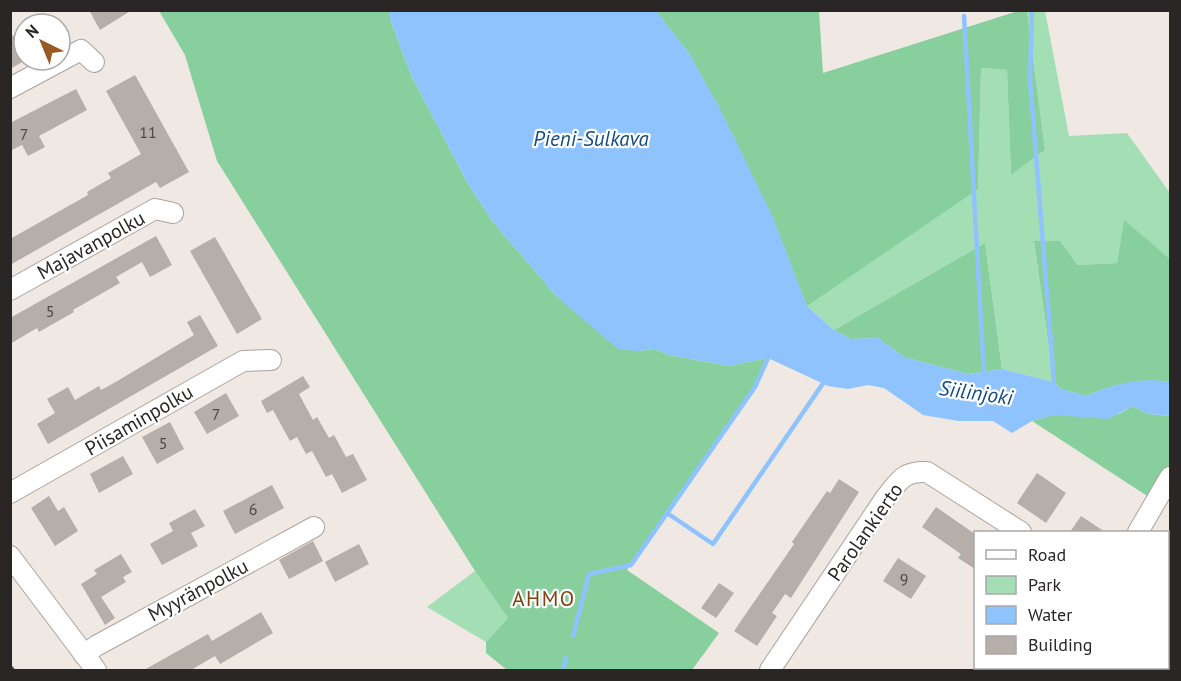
<svg xmlns="http://www.w3.org/2000/svg" width="1181" height="681" viewBox="0 0 1181 681" font-family="'PT Sans',sans-serif">
	<style>
		.green { fill: #a4deb5 }
		.forest { fill: #87cf9d }
		.water { fill: #8ec3fd }
		.lines { fill: none; stroke-linecap: round; stroke-linejoin: round }
		.stream { stroke: #8ec3fd; stroke-width: 4.5 }
		.building { fill: #b6aea9 }
		.minor-casing { stroke: #aba39f; stroke-width: 22 }
		.minor { stroke: #fff; stroke-width: 20 }
		.rail { stroke: #534e4c; stroke-width: 4.5; stroke-dasharray: 8 8; stroke-linecap: butt }
		.labels { text-anchor: middle; stroke-width: 4.5; stroke-linejoin: round; paint-order: stroke }
		.number-label { font-size: 16px; fill: #4d4846 }
		.street-label { font-size: 20px; fill: #2a2625; stroke: #fff }
		.water-label { font-size: 21px; font-style: italic; fill: #154c80; stroke: #fff }
		.neighbourhood-label { font-size: 21px; letter-spacing: 1.5px; fill: #7c4210; stroke: #fff }
	</style>
	<rect width="100%" height="100%" fill="#f0e8e3"/>
	<g class="green">
		<path d="M656 11 689 53 978 189 981 68 1007 70 1011 175 1045 150 1027 11H1045L1069 136 1127 133 1170 193V259L1124 221 1117 263 1077 265 1034 241 1054 382 1002 369 985 243 834 330 807 306Z"/>
		<path d="M475 571 508 618 486 642 427 607Z"/>
	</g>
	<g class="forest">
		<path d="M159 11H390V19L411 75 468 184 493 222 557 297 638 351 654 349 669 355 729 366 768 358 755 387 627 570 719 633 692 670H507L486 653V642L508 618 475 571 217 161 185 55Z"/>
		<path d="M656 11H819L823 73 1018 11H1027L1045 150 1011 175 1007 70 981 68 978 189 807 306 771 213 719 107 689 53Z"/>
		<path d="M1124 220 1170 259V382C1140 378 1114 384 1086 396L1061 389 1054 382 1034 241H1060L1077 265 1117 263Z"/>
		<path d="M985 243 1002 369 968 374 904 357 878 338 851 339 834 330Z"/>
		<path d="M1133 406 1148 414 1170 416V474L1155 501 1032 421 1053 415 1119 414Z"/>
	</g>
	<path class="water" d="M390 11H656L689 53 719 107 771 213 807 306 834 330 851 339 878 338 904 357 968 374 1002 369 1054 382 1061 389 1086 396C1115 384 1139 377 1170 382V416L1148 414 1133 406 1108 419 1053 415 1032 421 1012 433 993 421H959L923 415 884 388 868 385 848 389 828 386 768 358 729 366 669 355 654 349 638 351 618 349 557 297 493 222 468 184 411 75 390 19Z"/>
	<g class="lines">
		<g class="stream">
			<path d="M1032 10 1030 80 1054 382 1053 388"/>
			<path d="M964 16 984 376"/>
			<path d="M667 513 713 544 826 379"/>
			<path d="M573 636 589 574 631 565 755 387 768 358"/>
			<path d="M563 670 566 658"/>
		</g>
	</g>
	<g class="building">
		<path d="M89 10H132L100 30Z"/>
		<path d="M24 30V61L10 69V37Z"/>
		<path d="M135 75 189 172 160 188 156 182 10 265V239L88 195 87 192 111 178 108 173 141 154 106 91Z"/>
		<path d="M76 89 87 110 39 136 45 147 28 156 22 145 10 151V123Z"/>
		<path d="M156 236 172 265 150 277 142 262 116 277 120 283 73 310 74 312 39 332 37 328 10 344V318Z"/>
		<path d="M215 237 262 319 237 334 190 251Z"/>
		<path d="M200 315 218 346 48 444 37 424 55 413 47 399 68 387 75 400 99 386 101 390 114 383 194 335 187 322Z"/>
		<path d="M303 376 310 387 299 394 313 420 317 417 329 438 334 435 346 457 353 454 367 480 342 493 332 474 326 477 312 451 306 454 297 437 290 441 273 410 267 413 261 401Z"/>
		<path d="M226 393 239 416 207 434 194 412Z"/>
		<path d="M170 422 184 449 157 464 142 437Z"/>
		<path d="M123 456 133 474 99 493 90 474Z"/>
		<path d="M1037 473 1066 493 1046 523 1017 503Z"/>
		<path d="M839 479 859 492 791 598 785 594 772 613 777 616 757 646 734 631 794 544 792 542 827 491 830 493Z"/>
		<path d="M272 485 284 508 235 534 223 511Z"/>
		<path d="M49 496 58 511 64 507 78 531 55 546 31 508Z"/>
		<path d="M936 507 975 534V569L958 558 961 554 922 527Z"/>
		<path d="M195 509 205 526 191 533 198 546 162 565 150 544 173 531 169 523Z"/>
		<path d="M1081 516 1105 532H1070Z"/>
		<path d="M313 541 323 561 289 579 279 560Z"/>
		<path d="M359 544 369 564 335 582 325 562Z"/>
		<path d="M121 554 132 572 123 577 126 582 101 597 115 618 105 625 81 584 97 574 94 570Z"/>
		<path d="M898 558 926 576 911 599 883 581Z"/>
		<path d="M719 583 734 593 716 618 701 608Z"/>
		<path d="M261 612 273 633 220 664 215 656 191 670H144L208 634 212 641Z"/>
	</g>
	<g class="lines">
		<g class="minor-casing">
			<g id="minor">
				<path d="M10 88 81 50 94 62"/>
				<path d="M10 290 155 209 173 213"/>
				<path d="M10 493 243 361 271 360"/>
				<path d="M1138 532 1170 477"/>
				<path d="M10 556 96 670"/>
				<path d="M1168 606 1170 609"/>
				<path d="M84 655 96 646 314 527"/>
				<path d="M770 670 886 497C900 480 903 471 927 472L1021 532"/>
				<path d="M1050 670 1052 668"/>
			</g>
		</g>
		<use href="#minor" class="minor"/>
		<path class="rail" d="M10 667 13 670"/>
	</g>
	<g class="labels">
		<g class="number-label">
			<text x="148" y="138">11</text>
			<text x="24" y="140">7</text>
			<text x="50" y="317">5</text>
			<text x="216" y="420">7</text>
			<text x="163" y="449">5</text>
			<text x="253" y="515">6</text>
			<text x="904" y="585">9</text>
		</g>
		<g class="street-label">
			<text transform="translate(91 245) rotate(-29)" y="7">Majavanpolku</text>
			<text transform="translate(139 420) rotate(-30)" y="7">Piisaminpolku</text>
			<text transform="translate(865 532) rotate(-55)" y="7">Parolankierto</text>
			<text transform="translate(198 590) rotate(-28)" y="7">Myyränpolku</text>
		</g>
		<g class="water-label">
			<text x="591" y="146">Pieni-Sulkava</text>
			<text transform="translate(976 393) rotate(8)" y="7">Siilinjoki</text>
		</g>
		<g class="neighbourhood-label">
			<text x="544" y="606">AHMO</text>
		</g>
	</g>
	<rect width="1181" height="681" fill="none" stroke="#2a2625" stroke-width="24"/>
	<rect x="974" y="531" width="195" height="138" fill="#ffffff" stroke="#aaa8a8" stroke-width="1.5"/>
	<rect x="986" y="550" width="30" height="9" fill="#ffffff" stroke="#aaa8a8" stroke-width="1.5"/>
	<text x="1028" y="561" font-size="18" fill="#2a2625">Road</text>
	<rect x="986" y="576" width="30" height="18" fill="#a4deb5" stroke="#aaa8a8" stroke-width="1.5"/>
	<text x="1028" y="591" font-size="18" fill="#2a2625">Park</text>
	<rect x="986" y="606" width="30" height="18" fill="#8ec3fd" stroke="#aaa8a8" stroke-width="1.5"/>
	<text x="1028" y="621" font-size="18" fill="#2a2625">Water</text>
	<rect x="986" y="636" width="30" height="18" fill="#b6aea9" stroke="#aaa8a8" stroke-width="1.5"/>
	<text x="1028" y="651" font-size="18" fill="#2a2625">Building</text>
	<g transform="translate(42 42) rotate(317)"><circle r="28" fill="#ffffff" stroke="#aaa8a8" stroke-width="1.5"/>
	<path d="M0-4.5L10 22L0 15L-10 22Z" fill="#9a5825"/>
	<text y="-9" font-size="16" font-weight="bold" text-anchor="middle" fill="#2a2625">N</text>
	</g>
</svg>
